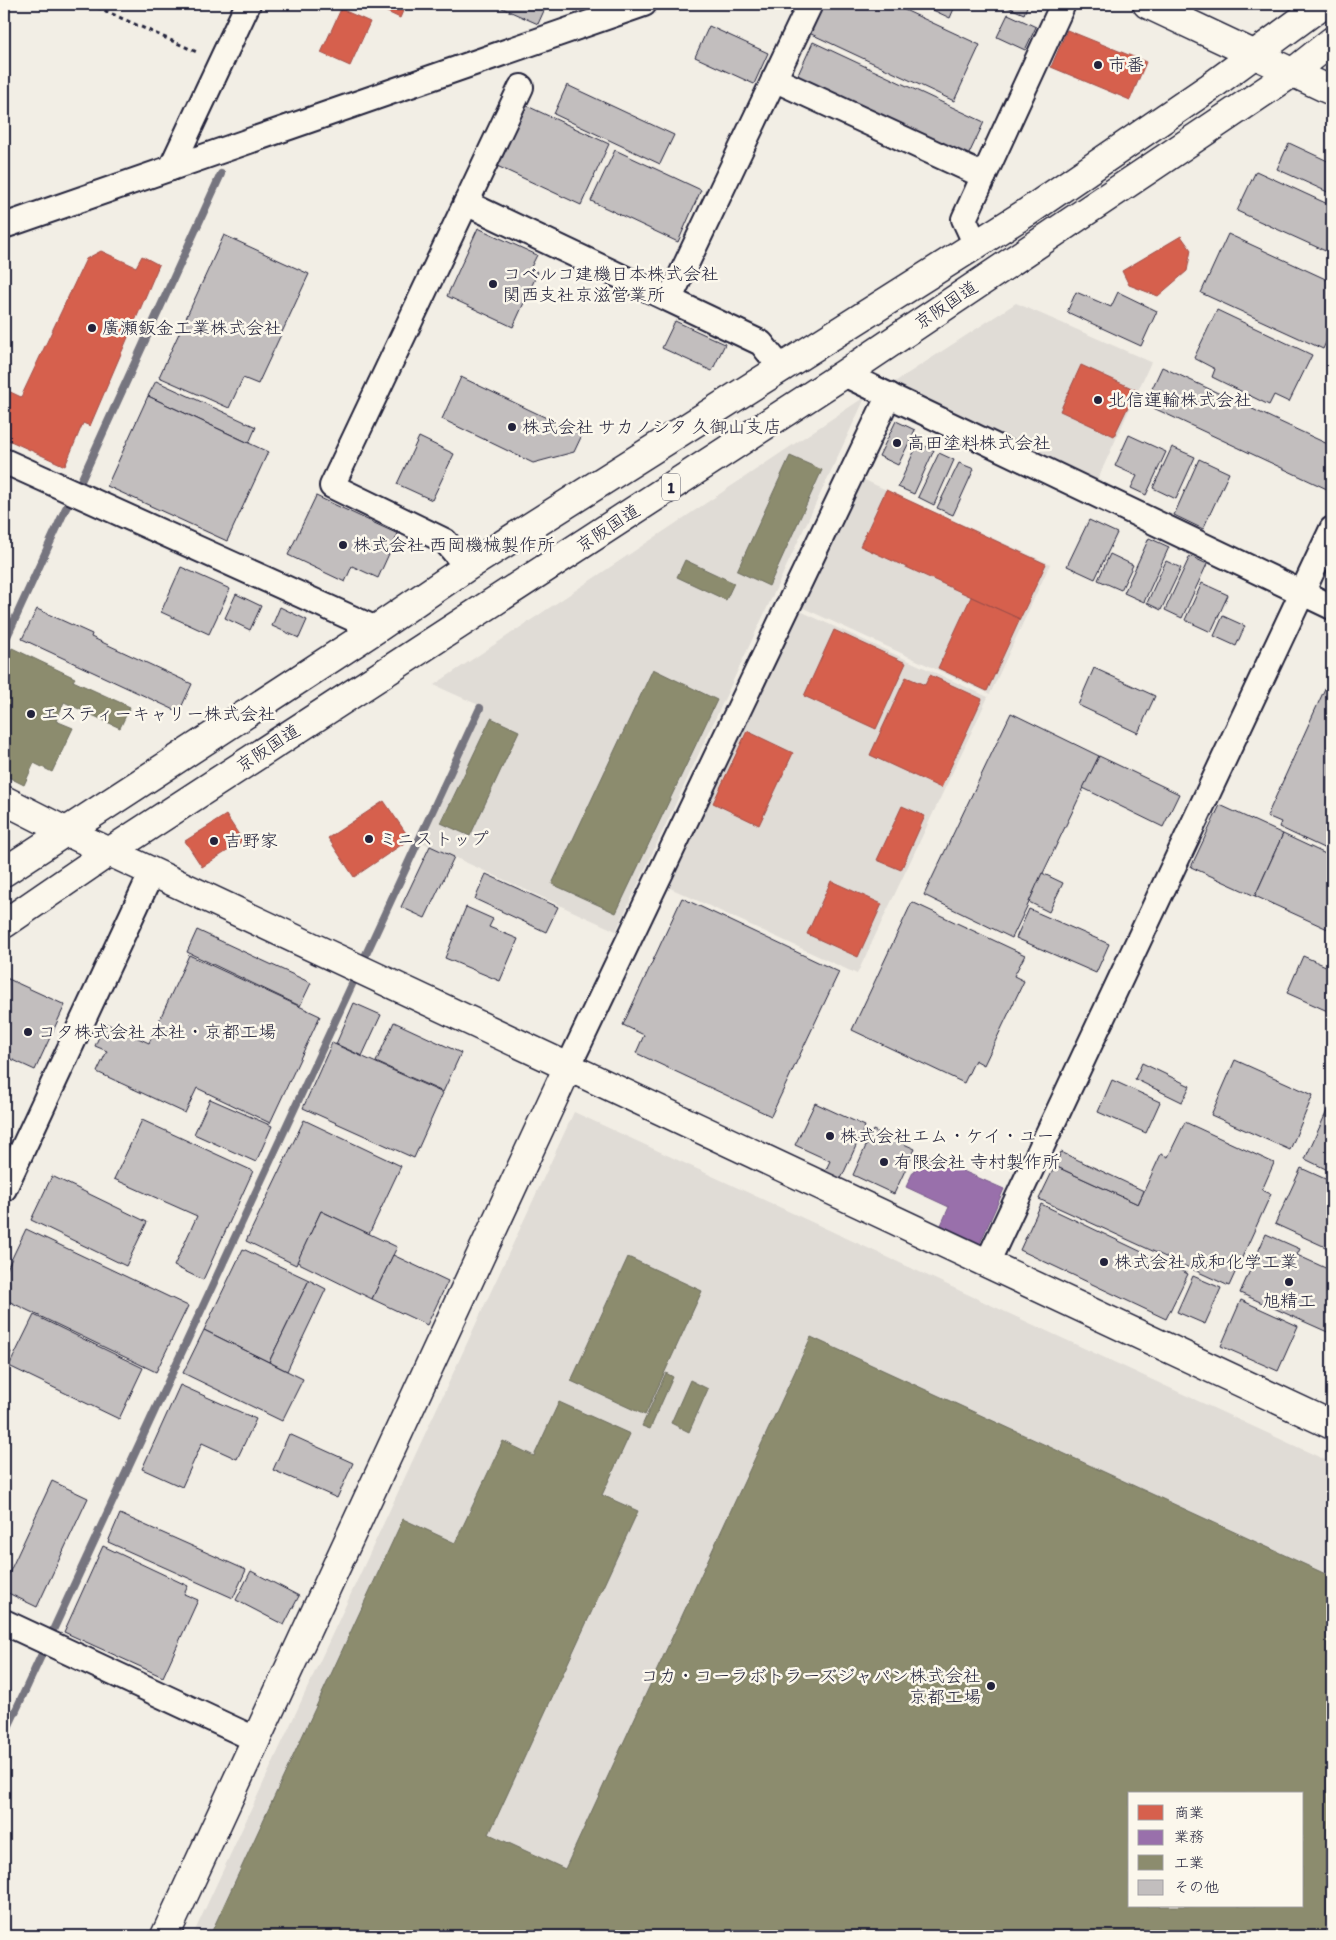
<svg xmlns="http://www.w3.org/2000/svg" width="1336" height="1940" viewBox="0 0 1336 1940" font-family="Itim,'Klee One',sans-serif">
	<style>
		.built { fill: #e0dcd6; fill-rule: evenodd }
		.shops { fill: #d6604d; stroke: #a04d48 }
		.offices { fill: #9970ab; stroke: #755989 }
		.industry { fill: #8c8c6e; stroke: #6c6c5f; fill-rule: evenodd }
		.lines { fill: none; stroke-linecap: round; stroke-linejoin: round }
		.stream { stroke: #76747f; stroke-width: 8 }
		.building { fill: #c2bebe; stroke: #22223b }
		.minor-casing { stroke: #22223b; stroke-width: 28 }
		.tertiary-casing { stroke: #22223b; stroke-width: 31 }
		.trunk-casing { stroke: #22223b; stroke-width: 31 }
		.path { stroke: #22223b; stroke-width: 3; stroke-dasharray: 4 4; stroke-linecap: butt }
		.minor { stroke: #fbf7ec; stroke-width: 24 }
		.tertiary { stroke: #fbf7ec; stroke-width: 28 }
		.trunk { stroke: #fbf7ec; stroke-width: 28 }
		.poi-dot { fill: #22223b; stroke: #fbf7ec; stroke-width: 2 }
		.labels { text-anchor: middle; stroke-width: 5; stroke-linejoin: round; paint-order: stroke }
		.shield { fill: #fbf7ec; stroke: #636270; stroke-width: 1 }
		.shield-label { font-size: 16px; font-weight: bold; fill: #22223b }
		.poi-label { font-size: 18px; fill: #22223b; stroke: #fbf7ec; text-anchor: start }
		.street-label { font-size: 18px; fill: #22223b; stroke: #fbf7ec }
	</style>
	<rect width="100%" height="100%" fill="#f2eee5"/>
	<filter id="ink" filterUnits="userSpaceOnUse"><feTurbulence type="fractalNoise" baseFrequency=".02" numOctaves="2"/><feDisplacementMap in="SourceGraphic" scale="10" xChannelSelector="R" yChannelSelector="G"/><feConvolveMatrix kernelMatrix="1 2 1 2 8 2 1 2 1" color-interpolation-filters="sRGB"/></filter>
	<g filter="url(#ink)">
		<g class="built">
			<path d="M1016 303 1151 362 1095 485 887 387Z"/>
			<path d="M866 396 616 931 421 842 483 707 434 685Z"/>
			<path d="M860 478 1050 564 990 694 799 606Z"/>
			<path d="M798 610 988 697 857 974 668 887Z"/>
			<path d="M574 1112 1332 1463V1936L193 1935ZM1130 1794H1302V1906H1130Z"/>
		</g>
		<g class="shops">
			<path d="M370 4H406L400 18Z"/>
			<path d="M341 9 370 22 350 66 321 53Z"/>
			<path d="M1067 30 1146 62 1130 100 1051 67Z"/>
			<path d="M1181 236 1191 250 1187 271 1158 296 1129 285 1122 271Z"/>
			<path d="M101 251 136 267 142 256 159 265 90 426 83 423 65 466 4 438V389L21 397 86 259Z"/>
			<path d="M1081 365 1136 390 1114 436 1060 411Z"/>
			<path d="M886 490 1046 564 1020 619 860 546Z"/>
			<path d="M971 597 1020 619 987 691 938 668Z"/>
			<path d="M834 630 906 663 876 729 804 696Z"/>
			<path d="M930 675 982 699 941 788 870 755 906 677 925 685Z"/>
			<path d="M747 731 793 753 759 825 713 803Z"/>
			<path d="M384 801 410 839 354 877 328 838Z"/>
			<path d="M902 806 925 816 901 870 877 860Z"/>
			<path d="M226 815 243 841 202 867 185 841Z"/>
			<path d="M831 881 882 904 858 957 807 934Z"/>
		</g>
		<path class="offices" d="M922 1153 1004 1189 980 1243 941 1225 949 1207 906 1187Z"/>
		<g class="industry">
			<path d="M790 456 822 470 769 586 737 571Z"/>
			<path d="M685 560 734 583 726 600 677 577Z"/>
			<path d="M12 648 75 678 73 681 130 707 120 728 64 702 56 721 73 728 52 772 34 763 24 785 4 775V665Z"/>
			<path d="M653 669 717 700 616 913 552 884Z"/>
			<path d="M491 718 519 731 470 836 441 823Z"/>
			<path d="M628 1257 702 1291 645 1415 571 1381Z"/>
			<path d="M811 1337 1332 1577V1936H223L212 1931 403 1519 455 1543 503 1441 534 1456 559 1402 630 1434 602 1495 638 1511 489 1834 565 1869ZM1130 1794H1302V1906H1130Z"/>
			<path d="M666 1373 673 1377 650 1429 642 1426Z"/>
			<path d="M690 1380 708 1389 689 1432 671 1423Z"/>
		</g>
		<g class="lines">
			<g class="stream">
				<path d="M4 643 65 510 81 481 221 174"/>
				<path d="M4 1736 480 708"/>
			</g>
		</g>
		<g class="building">
			<path d="M493 4H547L538 24Z"/>
			<path d="M822 4H892L980 45 954 101 809 33Z"/>
			<path d="M920 4H956L950 18Z"/>
			<path d="M1001 4H1028L1024 14Z"/>
			<path d="M1008 14 1036 27 1025 50 997 37Z"/>
			<path d="M709 26 768 53 754 84 695 57Z"/>
			<path d="M813 42 984 122 968 156 797 77Z"/>
			<path d="M567 85 674 135 660 164 554 114Z"/>
			<path d="M525 105 609 144 581 205 497 166Z"/>
			<path d="M1289 143 1332 163V194L1277 169Z"/>
			<path d="M615 150 701 190 678 242 591 201Z"/>
			<path d="M1256 171 1332 206V254L1237 211Z"/>
			<path d="M478 228 537 255 530 269 538 272 513 327 447 296Z"/>
			<path d="M1228 234 1332 282V329L1323 349 1201 293Z"/>
			<path d="M224 235 309 274 258 384 243 378 229 408 159 377Z"/>
			<path d="M1076 292 1111 307 1118 292 1157 311 1141 346 1067 312Z"/>
			<path d="M1217 310 1312 355 1289 402 1274 395 1269 405 1212 377 1215 369 1194 358Z"/>
			<path d="M675 321 725 344 712 371 662 348Z"/>
			<path d="M1162 367 1332 446V482L1329 490 1145 404Z"/>
			<path d="M461 377 582 435 574 452 533 463 442 419Z"/>
			<path d="M156 381 256 427 249 443 148 396Z"/>
			<path d="M148 396 268 452 227 541 107 486Z"/>
			<path d="M896 421 915 430 898 465 879 456Z"/>
			<path d="M1129 435 1166 452 1146 495 1131 488 1137 476 1115 466Z"/>
			<path d="M419 437 454 454 432 500 397 484Z"/>
			<path d="M918 443 934 450 914 494 898 487Z"/>
			<path d="M1172 447 1195 457 1176 499 1153 488Z"/>
			<path d="M939 453 954 460 934 505 918 497Z"/>
			<path d="M1199 459 1229 473 1203 529 1174 515Z"/>
			<path d="M959 463 974 469 953 515 937 508Z"/>
			<path d="M316 496 398 534 378 578 352 566 345 582 288 555Z"/>
			<path d="M1089 520 1117 533 1095 579 1067 566Z"/>
			<path d="M1149 538 1169 547 1144 602 1124 593Z"/>
			<path d="M1110 554 1133 565 1121 590 1098 580Z"/>
			<path d="M1190 556 1207 564 1182 618 1165 610Z"/>
			<path d="M1166 561 1181 568 1161 610 1147 603Z"/>
			<path d="M181 567 230 589 209 634 161 612Z"/>
			<path d="M1202 583 1228 595 1211 632 1185 620Z"/>
			<path d="M236 594 261 606 250 630 225 618Z"/>
			<path d="M280 607 307 620 299 638 272 626Z"/>
			<path d="M37 609 92 634 91 637 192 684 179 712 22 639Z"/>
			<path d="M1223 616 1245 626 1236 646 1214 636Z"/>
			<path d="M1094 668 1155 696 1138 733 1078 705Z"/>
			<path d="M1332 673V852L1279 827 1281 822 1267 816Z"/>
			<path d="M1011 713 1099 756 1012 938 924 895Z"/>
			<path d="M1099 756 1179 794 1163 827 1083 788Z"/>
			<path d="M1220 805 1283 834 1255 896 1191 867Z"/>
			<path d="M1283 834 1332 857V931L1255 896Z"/>
			<path d="M430 846 454 857 425 918 401 907Z"/>
			<path d="M1042 873 1063 883 1049 912 1029 902Z"/>
			<path d="M486 874 558 907 546 932 475 899Z"/>
			<path d="M682 898 839 972 771 1116 636 1053 644 1035 623 1025Z"/>
			<path d="M912 902 1025 955 1014 976 1024 981 984 1065 975 1060 964 1083 852 1030Z"/>
			<path d="M466 907 493 919 489 927 518 939 500 981 445 958Z"/>
			<path d="M1029 909 1109 944 1096 973 1016 938Z"/>
			<path d="M197 930 311 983 300 1006 187 952Z"/>
			<path d="M189 955 320 1016 270 1123 197 1088 185 1113 97 1072 107 1051 95 1046 105 1023 149 1043Z"/>
			<path d="M1303 956 1328 967 1332 959V1013L1287 993Z"/>
			<path d="M4 977 65 1005 35 1070 11 1059 4 1074Z"/>
			<path d="M354 1003 381 1015 362 1056 336 1044Z"/>
			<path d="M394 1022 461 1053 443 1092 376 1062Z"/>
			<path d="M332 1043 443 1093 414 1158 303 1108Z"/>
			<path d="M1235 1060 1313 1095 1290 1150 1211 1115Z"/>
			<path d="M1142 1063 1190 1086 1182 1102 1135 1079Z"/>
			<path d="M1112 1080 1160 1102 1146 1133 1098 1112Z"/>
			<path d="M210 1099 272 1126 256 1162 194 1134Z"/>
			<path d="M1332 1100V1172L1305 1159Z"/>
			<path d="M815 1103 865 1126 840 1181 824 1174 830 1161 795 1145Z"/>
			<path d="M142 1120 253 1171 203 1280 174 1266 197 1216 114 1179Z"/>
			<path d="M304 1120 401 1166 369 1234 321 1211 296 1265 246 1241Z"/>
			<path d="M1185 1122 1274 1163 1262 1190 1271 1194 1229 1286 1039 1199 1055 1166 1138 1204 1161 1154 1168 1157Z"/>
			<path d="M873 1130 915 1149 894 1194 853 1175Z"/>
			<path d="M1061 1152 1144 1191 1138 1204 1055 1166Z"/>
			<path d="M1301 1168 1332 1182V1250L1275 1224Z"/>
			<path d="M52 1176 147 1222 126 1266 31 1220Z"/>
			<path d="M1041 1204 1188 1274 1166 1319 1020 1250Z"/>
			<path d="M321 1211 397 1247 372 1299 297 1262Z"/>
			<path d="M26 1229 188 1306 156 1372 4 1299V1275Z"/>
			<path d="M1266 1234 1300 1249 1297 1255 1332 1271V1334L1240 1293Z"/>
			<path d="M243 1249 309 1280 269 1362 204 1330Z"/>
			<path d="M393 1255 448 1281 427 1325 372 1299Z"/>
			<path d="M1193 1276 1221 1288 1205 1324 1177 1312Z"/>
			<path d="M309 1280 326 1289 287 1371 269 1362Z"/>
			<path d="M1241 1300 1298 1326 1278 1371 1221 1346Z"/>
			<path d="M34 1315 143 1368 119 1419 9 1366Z"/>
			<path d="M204 1330 303 1379 282 1421 183 1373Z"/>
			<path d="M4 1348 11 1352 4 1368Z"/>
			<path d="M180 1385 256 1419 237 1459 202 1443 182 1487 142 1469Z"/>
			<path d="M289 1434 353 1463 337 1498 273 1470Z"/>
			<path d="M52 1481 88 1498 37 1607 4 1591V1584Z"/>
			<path d="M120 1514 246 1570 233 1598 108 1542Z"/>
			<path d="M103 1546 188 1586 184 1594 198 1600 163 1677 64 1632Z"/>
			<path d="M251 1571 299 1596 284 1625 236 1600Z"/>
		</g>
		<g class="lines">
			<g class="minor-casing">
				<g id="minor">
					<path d="M774 79 984 176"/>
					<path d="M171 168 248 4"/>
					<path d="M466 203 761 343 782 369"/>
					<path d="M4 226 644 4"/>
					<path d="M976 245 964 219 1063 4"/>
					<path d="M670 298 810 4"/>
					<path d="M844 374 1332 607"/>
					<path d="M4 461 376 629"/>
					<path d="M467 567 445 541 332 486 521 87"/>
					<path d="M568 1067 889 395"/>
					<path d="M4 1189 152 872"/>
					<path d="M987 1263 1332 529"/>
					<path d="M4 1622 257 1740"/>
				</g>
			</g>
			<g class="tertiary-casing">
				<g id="tertiary">
					<path d="M1147 4 1332 91"/>
					<path d="M4 800 65 831 1332 1425"/>
					<path d="M165 1936 568 1067"/>
				</g>
			</g>
			<g class="trunk-casing">
				<g id="trunk">
					<path d="M4 872 376 629 467 567 1026 213 1210 87 1323 4"/>
					<path d="M4 924 109 852 844 374 1292 73 1332 41"/>
				</g>
			</g>
			<path class="path" d="M90 4 199 53"/>
			<use href="#minor" class="minor"/>
			<use href="#tertiary" class="tertiary"/>
			<use href="#trunk" class="trunk"/>
		</g>
	</g>
	<g class="poi-dot">
		<circle cx="1098" cy="65" r="5"/>
		<circle cx="493" cy="284" r="5"/>
		<circle cx="92" cy="328" r="5"/>
		<circle cx="1098" cy="400" r="5"/>
		<circle cx="512" cy="427" r="5"/>
		<circle cx="897" cy="443" r="5"/>
		<circle cx="343" cy="545" r="5"/>
		<circle cx="31" cy="714" r="5"/>
		<circle cx="369" cy="839" r="5"/>
		<circle cx="214" cy="841" r="5"/>
		<circle cx="28" cy="1032" r="5"/>
		<circle cx="830" cy="1136" r="5"/>
		<circle cx="884" cy="1162" r="5"/>
		<circle cx="1104" cy="1262" r="5"/>
		<circle cx="1289" cy="1282" r="5"/>
		<circle cx="991" cy="1686" r="5"/>
	</g>
	<g class="labels">
		<rect class="shield" x="662" y="473.5" width="18" height="27" rx="4"/>
		<g class="shield-label">
			<text x="671" y="493">1</text>
		</g>
		<g class="poi-label">
			<text x="1108" y="71">市番</text>
			<text x="503" y="280">コベルコ建機日本株式会社<tspan x="503" dy="21">関西支社京滋営業所</tspan></text>
			<text x="102" y="334">廣瀬鈑金工業株式会社</text>
			<text x="1108" y="406">北信運輸株式会社</text>
			<text x="522" y="433">株式会社 サカノシタ 久御山支店</text>
			<text x="907" y="449">高田塗料株式会社</text>
			<text x="353" y="551">株式会社 西岡機械製作所</text>
			<text x="41" y="720">エスティーキャリー株式会社</text>
			<text x="379" y="845">ミニストップ</text>
			<text x="224" y="847">吉野家</text>
			<text x="38" y="1038">コタ株式会社 本社・京都工場</text>
			<text x="840" y="1142">株式会社エム・ケイ・ユー</text>
			<text x="894" y="1168">有限会社 寺村製作所</text>
			<text x="1114" y="1268">株式会社 成和化学工業</text>
			<text x="1289" y="1307" text-anchor="middle">旭精工</text>
			<text x="981" y="1682" text-anchor="end">コカ・コーラボトラーズジャパン株式会社<tspan x="981" dy="21">京都工場</tspan></text>
		</g>
		<g class="street-label">
			<text transform="translate(946 305) rotate(-34)" y="6">京阪国道</text>
			<text transform="translate(608 528) rotate(-33)" y="6">京阪国道</text>
			<text transform="translate(268 748) rotate(-33)" y="6">京阪国道</text>
		</g>
	</g>
	<rect width="1336" height="1940" fill="none" stroke="#fbf7ec" stroke-width="20"/>
	<rect x="10" y="10" width="1316" height="1920" fill="none" stroke="#22223b" stroke-width="2" filter="url(#ink)"/>
	<rect x="1128" y="1792" width="175" height="115" fill="#fbf7ec" stroke="#a4a2a5"/>
	<rect x="1138" y="1805" width="25" height="15" fill="#d6604d" stroke="#a4a2a5"/>
	<text x="1174" y="1818" font-size="15" fill="#22223b">商業</text>
	<rect x="1138" y="1830" width="25" height="15" fill="#9970ab" stroke="#a4a2a5"/>
	<text x="1174" y="1842" font-size="15" fill="#22223b">業務</text>
	<rect x="1138" y="1855" width="25" height="15" fill="#8c8c6e" stroke="#a4a2a5"/>
	<text x="1174" y="1868" font-size="15" fill="#22223b">工業</text>
	<rect x="1138" y="1880" width="25" height="15" fill="#c2bebe" stroke="#a4a2a5"/>
	<text x="1174" y="1892" font-size="15" fill="#22223b">その他</text>
</svg>
